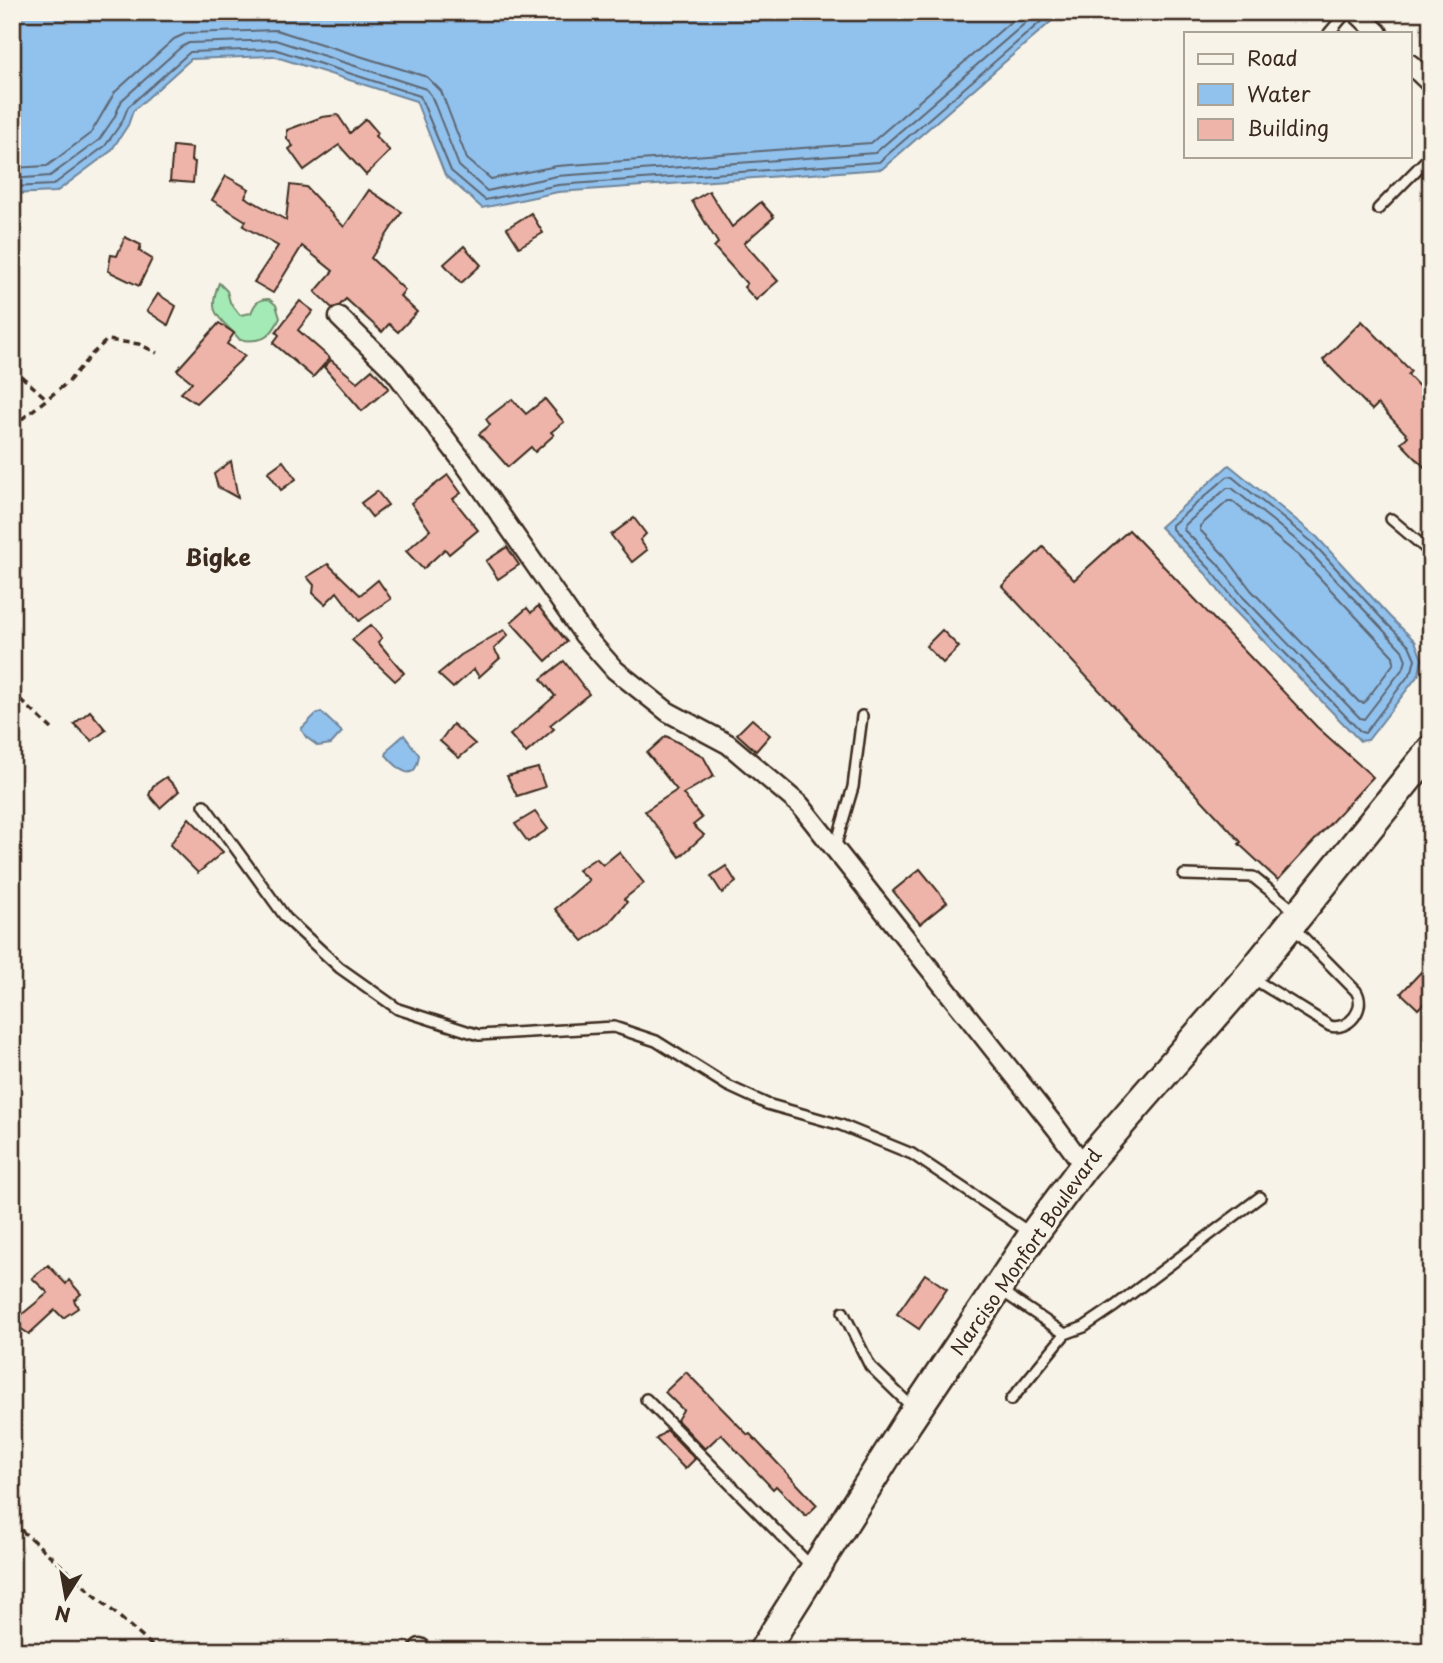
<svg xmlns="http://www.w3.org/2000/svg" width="1443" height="1663" viewBox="0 0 1443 1663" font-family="'Playpen Sans',sans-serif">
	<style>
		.green { fill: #a4eab6; stroke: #708a6a; stroke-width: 2 }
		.water { fill: #91c1ed; stroke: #6f859a; stroke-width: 2 }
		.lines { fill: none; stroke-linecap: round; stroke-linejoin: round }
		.shore { stroke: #5d6671; stroke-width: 2 }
		.building { fill: #eeb4a9; stroke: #3b2a1e; stroke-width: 2 }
		.service-casing { stroke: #3b2a1e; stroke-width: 14 }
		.minor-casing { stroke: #3b2a1e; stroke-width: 23 }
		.primary-casing { stroke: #3b2a1e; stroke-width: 33 }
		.path { stroke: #3b2a1e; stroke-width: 3.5; stroke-dasharray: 7 5; stroke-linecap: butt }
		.service { stroke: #f7f3e8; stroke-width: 9 }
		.minor { stroke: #f7f3e8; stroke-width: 18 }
		.primary { stroke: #f7f3e8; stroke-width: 28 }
		.labels { text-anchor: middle; stroke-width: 6; stroke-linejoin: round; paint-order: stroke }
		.street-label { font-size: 19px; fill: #3b2a1e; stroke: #f7f3e8 }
		.quarter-label { font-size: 23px; font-weight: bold; fill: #3b2a1e; stroke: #f7f3e8 }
	</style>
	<rect width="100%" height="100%" fill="#f7f3e8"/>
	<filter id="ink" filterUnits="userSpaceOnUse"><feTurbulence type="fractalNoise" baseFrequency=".0143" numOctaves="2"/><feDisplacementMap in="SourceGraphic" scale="14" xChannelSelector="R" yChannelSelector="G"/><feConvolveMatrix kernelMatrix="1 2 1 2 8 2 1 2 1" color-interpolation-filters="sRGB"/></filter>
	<g filter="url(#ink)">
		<path class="green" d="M219 283 227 291 230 302 240 315 251 313C255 303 258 299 269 299L276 305 280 318C270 339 262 342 240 340 222 318 205 316 219 283Z"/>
		<g class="water">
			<path d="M12 12H1062L882 169 558 192 482 208 445 175 416 101 273 56 191 59 133 111 128 125 111 151 56 192 12 194Z"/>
			<path d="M1229 465 1317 537 1390 617 1415 641 1422 659 1419 674 1368 740 1360 741 1231 607 1206 574 1160 527Z"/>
			<path d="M321 712 342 732 331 744 318 746 306 737 301 729 316 714Z"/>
			<path d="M404 735 419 755C415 786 398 769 386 755L389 748Z"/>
		</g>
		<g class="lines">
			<g class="shore">
				<path d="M12 168 47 166 91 133 115 92 174 39 187 33 276 30 427 77 441 91 467 159 491 179 557 166 871 143 1022 12"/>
				<path d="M12 179 50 176 99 140 114 118 122 100 181 47 189 43 275 40 426 89 431 95 459 166 487 191 557 176 875 153 1038 12"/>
				<path d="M12 187 53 185 105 146 122 122 128 107 190 52 274 49 420 96 451 171 485 200 558 185 879 162 1052 12"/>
				<path d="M1231 476 1312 542 1385 622 1409 645 1415 659 1412 671 1365 733 1361 732 1237 603 1211 570 1172 529V525L1227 477Z"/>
				<path d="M1227 488H1232L1306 548 1402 650 1406 660 1404 667 1364 719 1360 718 1243 597 1218 564 1184 530 1185 525Z"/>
				<path d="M1228 501H1232L1299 556 1393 656 1394 663 1364 703 1359 702 1251 590 1226 557 1200 530V526Z"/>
			</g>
		</g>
		<g class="building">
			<path d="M338 115 350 133 366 119 378 133 375 136 390 151 366 175 339 145 304 170 289 149 293 146 287 139V130L322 117Z"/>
			<path d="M173 146 192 148 191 161 195 162 193 183 170 181Z"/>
			<path d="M226 176 249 189 245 197 286 220 290 185 306 187 344 227 369 190 402 212 371 258 405 290 400 296 417 312 398 332 389 324 382 332 346 299 339 306 332 308 315 292 333 271 302 246 273 293 254 282 278 246 243 226 246 221 212 200Z"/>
			<path d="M709 191 732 227 761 202 774 217 744 243 778 281 756 300 744 287 747 284 714 247 718 243 692 201Z"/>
			<path d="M531 213 543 233 519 247 507 228Z"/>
			<path d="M125 237 141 245 139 251 152 259 139 286 108 271 111 255 117 256Z"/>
			<path d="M464 246 481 265 461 283 444 264Z"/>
			<path d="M158 294 176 306 168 325 147 311Z"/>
			<path d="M300 301 313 311 298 330 330 358 313 377 273 343 279 335 276 332Z"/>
			<path d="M1362 321 1411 371 1408 375 1431 399V474L1401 443 1408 436 1378 404 1372 410 1323 360Z"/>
			<path d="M219 323 234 333 227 344 245 356 196 403 181 393 192 382 177 370Z"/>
			<path d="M331 360 357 382 372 369 389 388 362 411 324 367Z"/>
			<path d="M512 399 526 414 545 399 564 422 551 432 554 435 535 452 531 447 508 467 479 434 490 425 486 419Z"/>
			<path d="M231 461 238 498 218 487 214 474Z"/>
			<path d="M283 461 296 479 281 490 268 472Z"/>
			<path d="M448 475 461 493 453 499 478 530 449 554 445 549 423 569 406 551 430 530 411 503Z"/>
			<path d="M377 491 388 505 372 517 361 503Z"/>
			<path d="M634 518 646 534 640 540 647 550 632 562 611 535Z"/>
			<path d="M1129 530 1317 727 1373 777 1278 880 1239 844 1241 842 1002 586 1043 547 1074 580Z"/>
			<path d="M507 547 519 565 498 579 486 561Z"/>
			<path d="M328 564 360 595 378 580 391 599 359 621 337 592 325 604 313 593 314 585 307 577Z"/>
			<path d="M538 606 567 642 546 661 511 622 527 608 531 613Z"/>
			<path d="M371 625 382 638 378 642 404 673 395 681 352 640Z"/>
			<path d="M504 630 508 635 494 649 500 658 479 677 474 669 453 688 438 674 461 655Z"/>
			<path d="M942 630 959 647 943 663 926 646Z"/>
			<path d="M564 661 589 694 550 725 554 729 526 753 510 735 555 696 541 679Z"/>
			<path d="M90 711 106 730 92 741 74 724Z"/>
			<path d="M752 719 770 735 756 751 737 734Z"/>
			<path d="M453 724 475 744 459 758 440 741Z"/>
			<path d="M666 736 703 756 714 776 683 794 702 818 693 825 704 835 680 857 645 811 677 790 647 753Z"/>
			<path d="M538 768 545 787 517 796 507 776Z"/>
			<path d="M166 777 179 791 160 808 149 795 153 786Z"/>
			<path d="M535 812 548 829 528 842 515 824Z"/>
			<path d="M189 818 223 852 198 873 170 845Z"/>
			<path d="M619 852 644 883 624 899 627 902 608 924 583 941 555 909 589 880 578 870 596 858 603 865Z"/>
			<path d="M726 866 736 882 722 893 711 876Z"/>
			<path d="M920 869 947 902 920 924 893 891Z"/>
			<path d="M1421 972 1431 981V996L1418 1009 1401 993Z"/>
			<path d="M48 1265 66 1284 69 1280 81 1294 74 1300 78 1308 63 1318 55 1310 29 1334 20 1328 15 1320 48 1293 32 1278Z"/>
			<path d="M925 1274 947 1289 919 1329 897 1314Z"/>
			<path d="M686 1372 748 1435 750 1434 817 1505 806 1516 776 1486 773 1489 721 1434 705 1449 677 1420 683 1410 665 1392Z"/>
			<path d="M667 1430 695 1459 685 1469 656 1439Z"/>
		</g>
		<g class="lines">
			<g class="service-casing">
				<g id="service">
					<path d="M1329 33 1347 12"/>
					<path d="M1378 209 1431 155"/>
					<path d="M1391 519 1431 553"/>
					<path d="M204 805 286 918 340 968 398 1009 479 1035 614 1027 656 1041 728 1086 767 1104 841 1125 912 1154 1029 1232"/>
					<path d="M835 848 853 787 862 716"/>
					<path d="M1184 875 1253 877 1295 911"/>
					<path d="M1252 978 1330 1026C1349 1031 1367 1008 1356 991L1294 928"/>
					<path d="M1000 1290 1065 1334 1084 1327 1115 1306 1260 1197"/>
					<path d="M843 1312 870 1366 914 1409"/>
					<path d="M646 1399 811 1566"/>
					<path d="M1011 1400 1065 1334"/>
				</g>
			</g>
			<g class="minor-casing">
				<g id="minor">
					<path d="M1356 12 1378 33"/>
					<path d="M1410 64 1431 84"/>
					<path d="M339 317 395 372 467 467 584 635 615 670 668 712 728 744 800 805 1057 1129 1084 1166"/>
					<path d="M420 1648 422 1651"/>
				</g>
			</g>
			<g class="primary-casing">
				<path id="primary" d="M763 1651 908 1422 1033 1235 1084 1166 1249 976 1431 750"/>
			</g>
			<g class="path">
				<path d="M12 368 47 399"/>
				<path d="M12 427 68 382 92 354 107 340 139 344 157 353"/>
				<path d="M12 692 52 729"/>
				<path d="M12 1522 158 1651"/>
			</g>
			<use href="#service" class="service"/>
			<use href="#minor" class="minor"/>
			<use href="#primary" class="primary"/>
		</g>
	</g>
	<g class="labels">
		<g class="street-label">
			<text transform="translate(1026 1252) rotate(-55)" y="7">Narciso Monfort Boulevard</text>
		</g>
		<g class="quarter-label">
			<text x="218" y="566">Bigke</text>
		</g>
	</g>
	<rect width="1443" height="1663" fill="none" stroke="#f7f3e8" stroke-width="42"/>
	<rect x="21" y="21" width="1401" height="1621" fill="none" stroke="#3b2a1e" stroke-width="2.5" filter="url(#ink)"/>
	<rect x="1184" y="32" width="228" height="126" fill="#f7f3e8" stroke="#aca397" stroke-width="2"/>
	<rect x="1198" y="54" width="35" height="10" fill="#f7f3e8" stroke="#aca397" stroke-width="2"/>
	<text x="1247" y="66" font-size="21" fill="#3b2a1e">Road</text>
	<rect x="1198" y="84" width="35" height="21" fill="#91c1ed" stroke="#aca397" stroke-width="2"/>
	<text x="1247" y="102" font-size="21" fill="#3b2a1e">Water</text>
	<rect x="1198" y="119" width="35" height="21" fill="#eeb4a9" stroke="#aca397" stroke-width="2"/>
	<text x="1247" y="136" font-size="21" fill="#3b2a1e">Building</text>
	<g transform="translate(66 1597) rotate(191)" stroke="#f7f3e8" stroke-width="5" paint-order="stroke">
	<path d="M0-5L12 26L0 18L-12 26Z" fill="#3b2a1e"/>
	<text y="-10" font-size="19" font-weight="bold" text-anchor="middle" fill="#3b2a1e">N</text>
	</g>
</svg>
